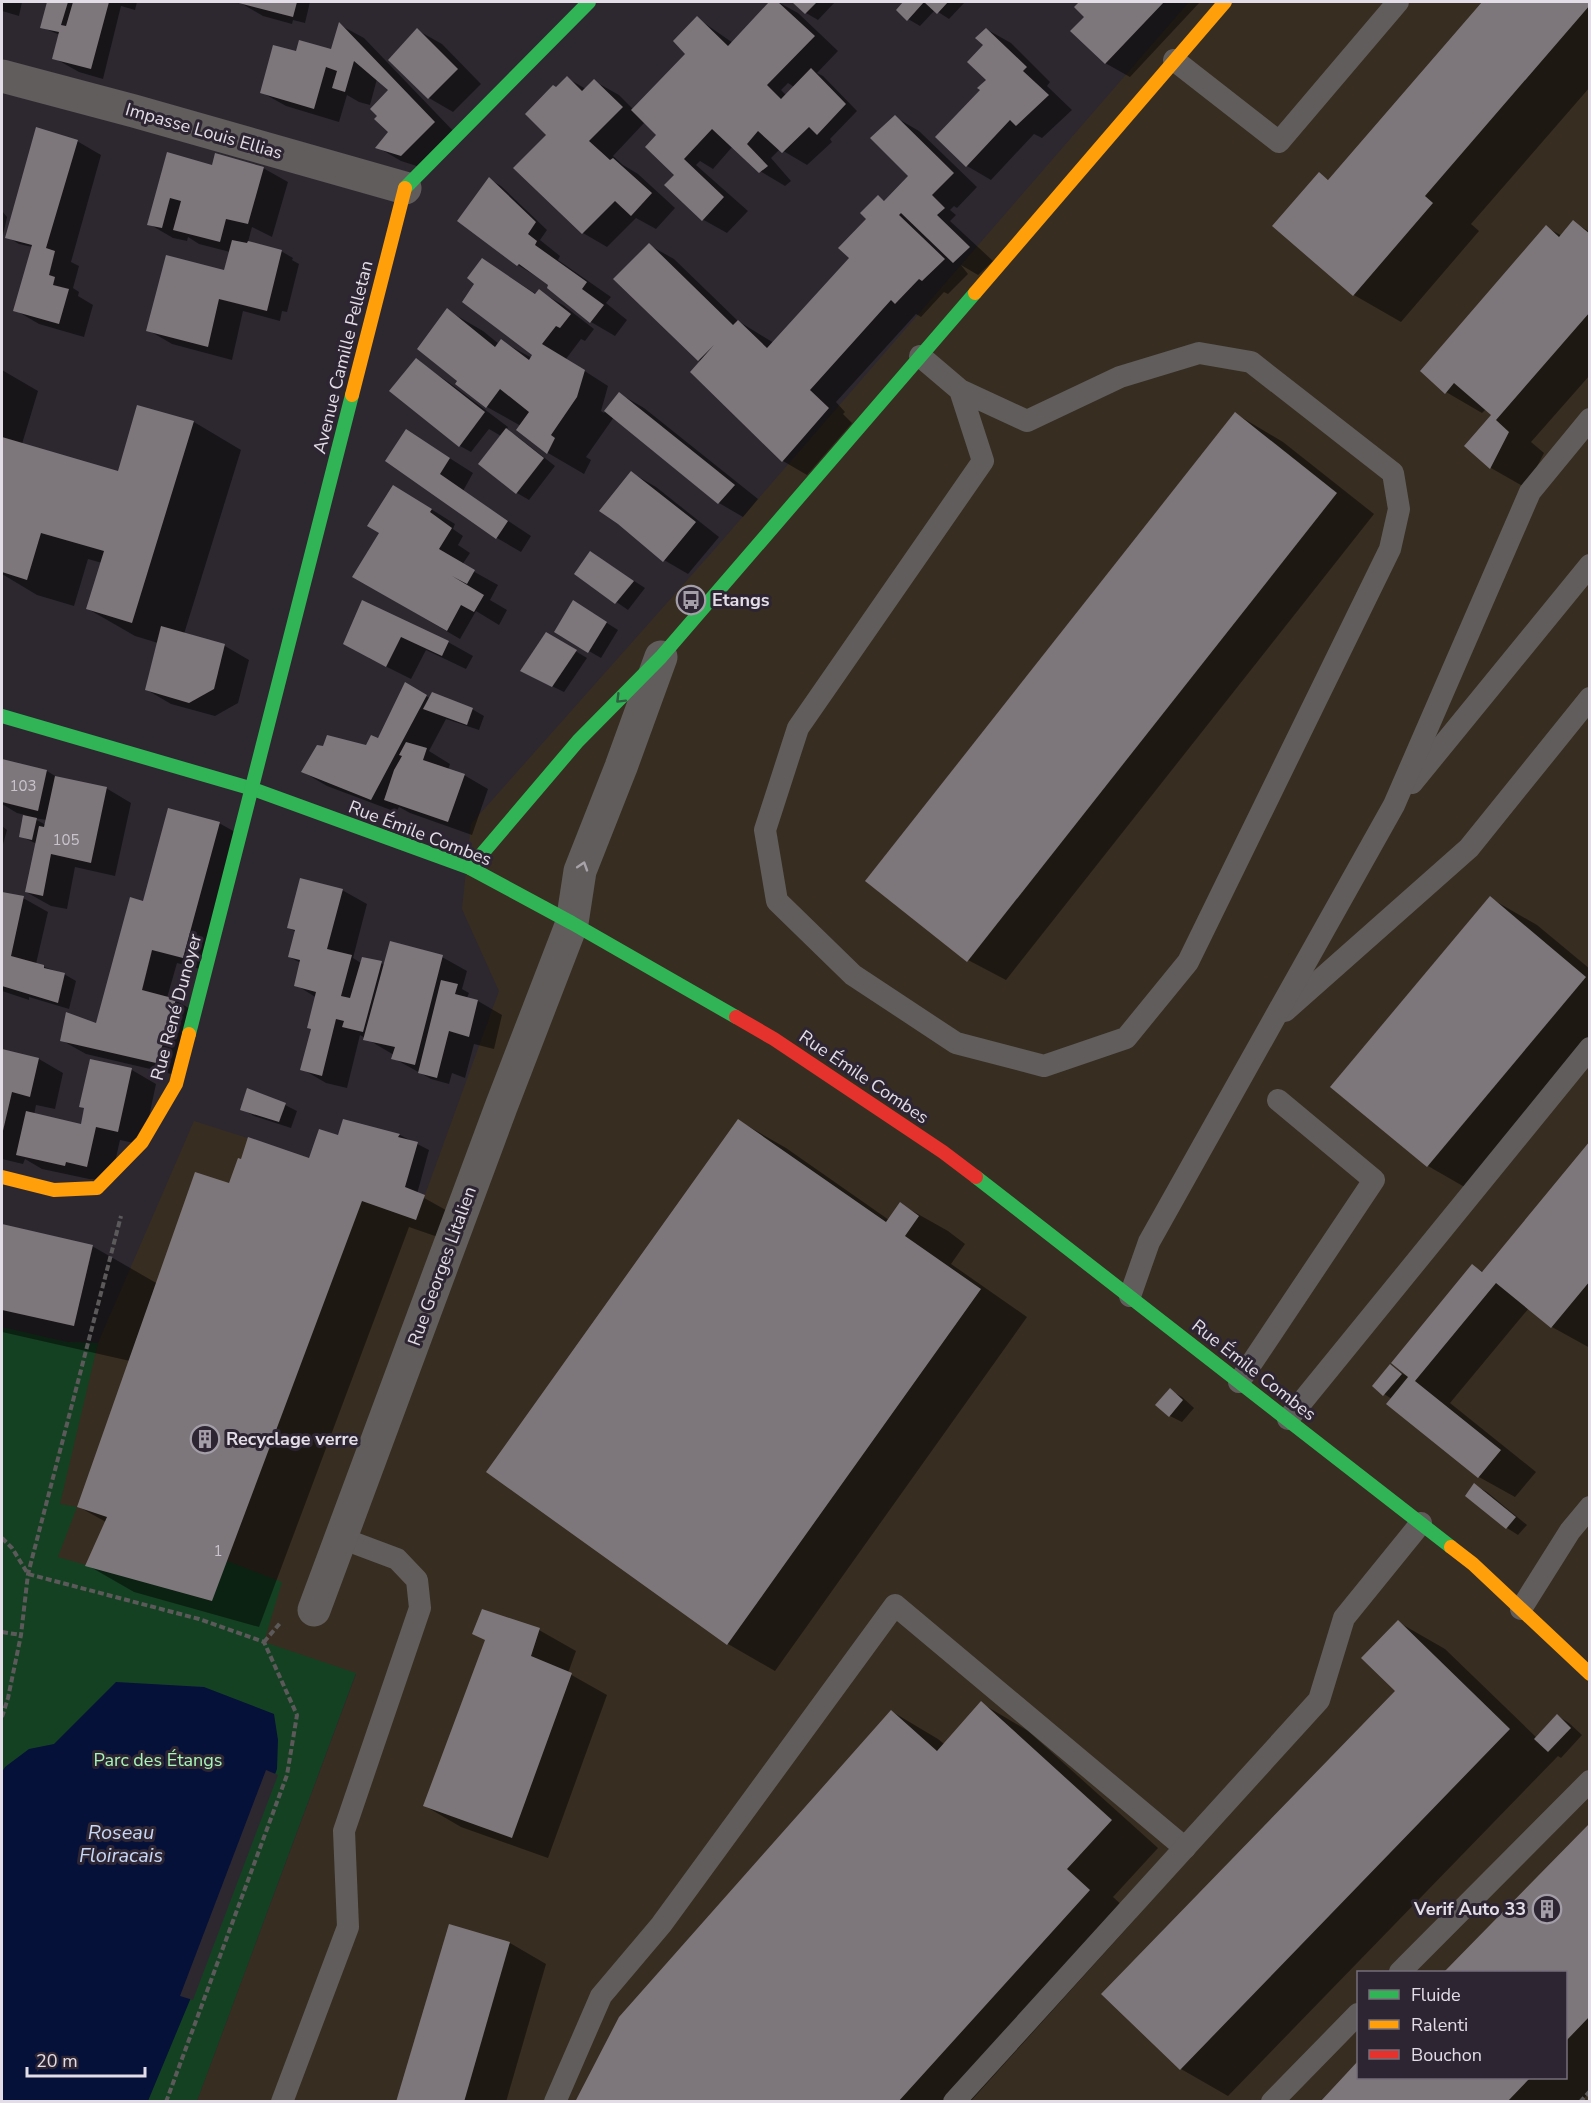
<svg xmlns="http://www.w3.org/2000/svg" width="1591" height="2103" viewBox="0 0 1591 2103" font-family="'Nunito Sans',sans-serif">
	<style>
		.industrial { fill: #372e21; fill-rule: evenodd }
		.green { fill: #154123 }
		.water { fill: #051139 }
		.pier { fill: #2d2830 }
		.shadow { fill: #0007; fill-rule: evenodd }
		.building { fill: #7d777c }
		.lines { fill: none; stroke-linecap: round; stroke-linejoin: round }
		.path { stroke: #5c595a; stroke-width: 4; stroke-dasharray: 6 3; stroke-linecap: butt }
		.lane { stroke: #605d5c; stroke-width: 22 }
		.street { stroke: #605d5c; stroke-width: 33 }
		.fast { stroke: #30b455; stroke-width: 14 }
		.slow { stroke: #ff9f0a; stroke-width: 14 }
		.jam { stroke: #e5322d; stroke-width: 14 }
		.oneway { stroke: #2f5e41 }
		.oneway2 { stroke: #a8a3a8 }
		.labels { text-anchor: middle; stroke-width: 6; stroke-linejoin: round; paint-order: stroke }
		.number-label { font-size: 15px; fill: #cac4cc }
		.street-label { font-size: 18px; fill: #e3dde7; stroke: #2e2533 }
		.poi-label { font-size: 18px; font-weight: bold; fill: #e3dde7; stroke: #2e2533; text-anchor: start }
		.park-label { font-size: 18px; fill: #a7f6b7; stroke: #2e2533 }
		.water-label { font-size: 20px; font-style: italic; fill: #c7d8f7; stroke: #2e2533 }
	</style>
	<rect width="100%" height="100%" fill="#2d2830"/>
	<path class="industrial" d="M1189 2H1589V2101H197L356 1674 33 1568 98 1343 194 1121 425 1195 499 991 462 909 471 824 714 550ZM1358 1972H1566V2078H1358Z"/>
	<path class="green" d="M2 1327 67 1342 98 1343 60 1504 77 1507 58 1557 211 1601 227 1561 282 1582 264 1642 356 1673 197 2101 2 2102Z"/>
	<path class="water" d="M116 1682 204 1687 274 1714 278 1740 277 1769 190 2000 148 2101 2 2102V1772L5 1767 29 1749 54 1744Z"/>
	<path class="pier" d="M266 1770 278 1775 193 2000 180 1996Z"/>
	<g class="shadow">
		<path d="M2 2H22L19 16 2 11Z"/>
		<path d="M48 2H137L135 10 121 6 103 79 79 72 54 58 60 35 41 27Z"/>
		<path d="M239 2H310L305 23 293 20 292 24 263 16Z"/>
		<path d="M771 2H778L798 13 838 51 817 73 823 76 857 111 830 139 832 142 807 165 780 149 771 158 791 181 785 186 760 171 733 146 713 169 700 161 696 165 748 211 727 233 702 219 676 175 664 142 645 122 613 156 623 165 638 174 675 208 656 229 636 218 607 247 583 233 548 135 557 89 567 78 586 89 594 81 619 95 633 109 687 53 697 18 733 43ZM788 83 794 87 786 95 781 90Z"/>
		<path d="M794 2H835L818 20 806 13Z"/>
		<path d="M905 2H965L949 19 935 10 920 26 908 19 898 10Z"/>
		<path d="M1081 2H1200L1130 77 1105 63 1087 17 1076 7Z"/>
		<path d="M1484 2H1590V87L1471 224 1479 231 1401 322 1354 295 1274 226 1319 174 1329 180Z"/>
		<path d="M340 25 364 38 458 136 426 169 401 161 377 147 390 132 379 116 390 89 377 79 370 105 359 102 347 95 339 122 286 106 261 92 303 55 332 51Z"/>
		<path d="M986 29 1011 43 1050 82 1047 86 1072 110 1042 138 1034 134 991 180 967 166 988 80Z"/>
		<path d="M417 30 442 44 481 84 453 112 429 98Z"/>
		<path d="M895 117 919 131 977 187 957 208 954 206 950 210 956 215 950 221 993 261 978 275 961 265 968 274 948 294 944 292 921 317 916 314 836 402 845 412 843 414 852 423 807 475 783 461 692 372 701 361 699 360 649 245 674 259 738 321 774 343 851 258 878 197 886 202 910 176Z"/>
		<path d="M77 141 101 155 71 262 79 266 73 288 79 292 78 296 93 305 84 337 39 324 15 310 32 247 19 244 7 237Z"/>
		<path d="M168 154 213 167 263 168 288 182 272 237 252 227 248 242 281 251 293 258 292 260 299 264 287 312 282 311 280 321 243 311 232 360 172 344 148 330 225 272 230 252 199 244 188 237 187 241 173 238 149 224Z"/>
		<path d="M489 179 501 186 547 230 540 240 560 256 558 260 611 297 606 303 627 320 615 336 591 322 549 288 550 285 518 265 459 220Z"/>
		<path d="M2 211 7 217 2 240Z"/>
		<path d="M1573 222 1590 232V375L1531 442 1544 453 1526 488 1491 468 1493 415 1486 409 1482 413 1446 392 1546 227 1562 236Z"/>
		<path d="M483 260 536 294 539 291 563 305 594 329 585 341 581 339 566 359 608 386 601 411 604 413 620 394 644 408 758 499 743 517 719 503 614 417 586 457 591 460 584 474 548 453 518 430 521 426 487 407 460 381 447 310 483 331 499 344 501 341 532 358 534 354 476 283Z"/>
		<path d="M416 360 451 384 508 427 506 430 518 437 555 466 529 500 517 493 480 464 501 436 489 429 471 452 460 446Z"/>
		<path d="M2 370 38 391 22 444 119 473 194 422 241 450 184 634 225 646 249 660 238 703 215 716 171 704 147 690 158 643 135 636 88 609 102 563 88 559 74 606 37 595 2 574Z"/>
		<path d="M1236 414 1283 442 1374 514 1006 980 968 960Z"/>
		<path d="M407 431 473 473 463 491 531 536 521 552 497 538 387 461Z"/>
		<path d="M632 473 656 487 719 537 688 574 664 560Z"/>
		<path d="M418 501 455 524 453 529 463 536 458 545 470 553 462 565 498 585 490 600 507 610 499 625 476 611 460 639 354 577Z"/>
		<path d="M602 560 645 588 628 610 576 574Z"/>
		<path d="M362 602 448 642 473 656 466 669 426 650 411 679 369 658Z"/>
		<path d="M585 609 618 630 601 658 556 632Z"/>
		<path d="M547 634 587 658 564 692 533 677Z"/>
		<path d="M405 684 431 699 472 709 484 716 479 730 446 719 429 751 450 764 448 770 464 775 488 789 472 835 410 813 399 807 396 812 327 786 303 772 366 747 379 740Z"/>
		<path d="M2 761 47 771 60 779 106 788 131 803 115 876 75 867 67 909 51 906 26 892 37 844 20 836 25 815 17 813 2 804ZM33 818 47 820 46 825Z"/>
		<path d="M219 823 244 837 208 971 177 963 167 998 175 1000 199 1014 180 1076 86 1054 61 1040 97 1025 144 903Z"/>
		<path d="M2 826 7 830 2 848Z"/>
		<path d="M342 890 367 904 353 958 361 963H381L385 965 442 957 467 971 462 989 469 993 467 998 478 1001 502 1015 494 1049 474 1044 465 1078 452 1073 449 1084 431 1079 393 1058 394 1055 360 1035 347 1088 326 1083 302 1069 313 1029 317 998 296 985 301 963 289 957 296 932 289 928Z"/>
		<path d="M2 893 23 898 48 912 36 964 64 974 76 981 69 1009 29 997V1000L2 991Z"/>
		<path d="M1490 898 1537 925 1590 969V1056L1475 1193 1428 1166Z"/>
		<path d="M2 1051 39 1059 63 1073 55 1109 36 1105 34 1115 82 1126 86 1109 80 1106 91 1060 132 1070 156 1084 143 1145 120 1140 111 1180 89 1179 42 1169 25 1159 23 1164 2 1159Z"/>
		<path d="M285 1105 297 1111 291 1128 254 1116 242 1109Z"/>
		<path d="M344 1121 400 1135 429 1150 417 1194 471 1224 464 1246 409 1227 259 1627 134 1592 87 1565 106 1522 79 1507 130 1361 2 1332V1226L92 1246 158 1284 229 1184 310 1160 339 1137Z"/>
		<path d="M739 1121 786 1148 889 1220 900 1204 948 1231 965 1244 951 1264 1027 1317 775 1671 728 1644 488 1471Z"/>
		<path d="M1590 1144V1348L1552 1327 1529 1308 1450 1403 1536 1472 1515 1497 1479 1477 1392 1399 1384 1394 1390 1366 1407 1376 1472 1266 1484 1272Z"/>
		<path d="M1170 1390 1182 1397 1194 1408 1182 1422 1170 1416Z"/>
		<path d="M1475 1485 1487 1492 1527 1525 1518 1535 1507 1528Z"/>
		<path d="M482 1610 539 1630 576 1651 568 1673 607 1695 548 1858 461 1827 425 1806 486 1641Z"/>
		<path d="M1398 1622 1445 1649 1537 1738 1558 1716 1569 1723 1582 1735 1561 1758 1558 1756 1228 2096 1181 2069 1397 1691Z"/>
		<path d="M981 1703 1028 1731 1158 1848 1113 1897 1136 1918 970 2102H577L891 1711 938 1739 944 1744Z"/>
		<path d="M1589 1826 1590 2092 1580 2102H1323L1358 2064V2078H1566V1972H1447Z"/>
		<path d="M510 1943 546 1964 506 2102H398Z"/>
	</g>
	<g class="building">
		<path d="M47 2H68L61 25 66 26 73 2H109L91 69 52 59 59 32 40 28Z"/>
		<path d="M235 2H297L293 17Z"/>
		<path d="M769 2H778L815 36 767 85 781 99 811 68 846 104 817 135 809 127 782 153 758 131 747 144 768 166 759 173 712 129 684 159 724 197 702 221 664 185 674 175 645 147 656 135 631 110 685 54 673 41 697 16 728 46Z"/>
		<path d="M792 2H817L805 14Z"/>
		<path d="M903 2H948L937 14 924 2 907 21 896 10Z"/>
		<path d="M1079 2H1164L1105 64 1070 31 1084 17 1074 7Z"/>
		<path d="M1482 2H1590V5L1425 196 1433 203 1353 296 1272 226 1319 172 1328 180Z"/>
		<path d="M339 22 435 122 401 156 375 148 388 132 374 119 377 116 370 109 388 90 354 61 345 92 332 88 337 71 326 67 314 109 260 93 273 45 296 51 299 40 331 49Z"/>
		<path d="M417 28 458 69 428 99 388 60Z"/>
		<path d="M986 28 1027 67 1023 71 1049 95 1016 126 1010 120 966 167 935 137 980 90 977 88 986 80 967 62 983 45 975 38Z"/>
		<path d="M567 76 582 91 594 79 623 107 589 141 610 160 613 158 652 193 631 216 615 201 582 234 513 168 546 135 525 114 553 85 556 87Z"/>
		<path d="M895 115 954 173 932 195 945 208 937 215 970 247 953 263 901 213 899 215 945 259 922 281 919 279 895 304 891 300 810 390 829 408 782 462 690 372 714 345 698 361 613 279 649 243 733 325 738 320 767 348 849 258 838 248 866 219 860 213 878 195 884 201 908 176 870 138Z"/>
		<path d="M36 127 78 140 46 248 55 251 49 275 55 277 53 285 69 289 59 324 13 311 32 245 5 238Z"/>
		<path d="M167 152 212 165 215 153 264 167 248 224 226 219 220 242 173 230 181 201 170 198 162 228 147 225Z"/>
		<path d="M489 177 536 222 528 234 537 241 535 245 587 282 582 289 604 305 590 323 547 288 548 285 519 264 517 266 457 221Z"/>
		<path d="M1573 220 1590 234V312L1496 420 1509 432 1490 469 1464 446 1491 415 1454 383 1445 394 1420 371 1546 225 1559 237Z"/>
		<path d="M232 240 247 243 248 241 282 250 267 311 219 299 208 347 146 331 166 255 224 270Z"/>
		<path d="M482 258 535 294 539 289 571 314 560 328 556 326 542 344 585 370 577 397 551 435 555 438 547 454 516 430 529 412 500 389 486 408 455 384 457 381 417 349 447 308 495 347 501 339 529 360 532 355 462 302 474 284 467 278Z"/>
		<path d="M416 358 485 412 459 447 389 391Z"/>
		<path d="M619 392 735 485 718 504 604 411Z"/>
		<path d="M137 405 194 421 132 623 86 609 104 551 41 533 27 580 2 572V437L118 471Z"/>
		<path d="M1235 412 1337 493 967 962 865 881Z"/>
		<path d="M506 428 544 458 516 494 478 464Z"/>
		<path d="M406 429 450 458 440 474 508 521 496 539 385 461Z"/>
		<path d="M631 471 696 522 663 562 618 524 599 511Z"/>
		<path d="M393 485 432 509 430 512 452 528 439 549 475 570 467 584 452 576 484 595 474 612 461 605 447 631 352 577 379 533 367 526Z"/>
		<path d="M590 551 634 581 615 604 574 574Z"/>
		<path d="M362 600 449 641 442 656 401 637 386 667 343 644Z"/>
		<path d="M573 600 607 622 588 653 554 632Z"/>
		<path d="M161 626 225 644 214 689 189 703 145 690Z"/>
		<path d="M546 632 577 650 552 687 520 671Z"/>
		<path d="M405 682 427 695 371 800 301 772 317 745 323 746 327 735 366 745 371 735 378 738Z"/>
		<path d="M432 692 473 708 467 725 423 709Z"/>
		<path d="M406 742 427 748 423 760 465 774 448 822 384 800 394 770 402 756 399 755Z"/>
		<path d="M2 759 47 770 38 811 2 802Z"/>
		<path d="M55 776 107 787 91 863 51 854 43 896 25 892 39 826 44 827Z"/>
		<path d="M168 808 220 822 183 958 152 950 142 990 176 999 164 1041 156 1063 60 1041 66 1012 96 1023 130 897 143 901Z"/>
		<path d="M23 815 37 818 32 840 19 837Z"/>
		<path d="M300 878 343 889 327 949 352 955 341 996 350 998 362 957 382 961 363 1032 342 1027 344 1021 336 1019 322 1076 300 1070 311 1029 307 1028 316 992 294 986 300 960 288 957 295 930 287 928Z"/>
		<path d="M2 892 24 896 11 956 44 965V968L65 973 58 1003 2 986Z"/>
		<path d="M1490 896 1586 977 1427 1167 1330 1087Z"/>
		<path d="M390 941 443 955 415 1065 391 1059 395 1047 363 1040Z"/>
		<path d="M441 980 458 984 455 994 478 1000 469 1037 449 1031 437 1078 418 1073Z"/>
		<path d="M2 1049 39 1058 30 1097 12 1092 2 1135Z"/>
		<path d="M90 1059 132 1068 118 1132 96 1127 87 1167 66 1162 65 1166 16 1155 26 1111 81 1124 84 1108 79 1107Z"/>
		<path d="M247 1088 286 1103 279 1122 240 1110Z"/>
		<path d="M343 1119 400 1134 398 1137 418 1142 405 1187 425 1195 416 1220 362 1201 212 1601 85 1566 107 1517 77 1507 195 1172 229 1183 238 1158 241 1159 248 1137 309 1158 319 1129 338 1135Z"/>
		<path d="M738 1119 886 1222 900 1202 919 1216 905 1236 981 1289 727 1645 486 1472Z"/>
		<path d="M1590 1141V1281L1551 1328 1496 1283 1415 1381 1501 1450 1478 1478 1386 1404 1408 1377 1391 1363 1472 1264 1482 1272Z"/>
		<path d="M2 1224 93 1245 74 1326 2 1310Z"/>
		<path d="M1390 1364 1402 1374 1383 1396 1372 1386Z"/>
		<path d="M1170 1388 1183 1400 1169 1417 1155 1405Z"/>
		<path d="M1474 1483 1516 1517 1506 1529 1465 1496Z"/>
		<path d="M482 1609 540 1628 531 1656 572 1673 512 1838 423 1806 485 1640 472 1634Z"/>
		<path d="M1398 1620 1510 1729 1180 2070 1101 1994 1395 1691 1361 1658Z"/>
		<path d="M981 1701 1112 1820 1067 1869 1090 1890 898 2102H575L619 2017 891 1710 937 1751Z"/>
		<path d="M1557 1714 1571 1728 1548 1752 1534 1739Z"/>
		<path d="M1590 1823V2016L1566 2041V1972H1444Z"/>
		<path d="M449 1924 510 1942 464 2102H396Z"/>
		<path d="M1358 2061V2078H1530L1507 2102H1320Z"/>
	</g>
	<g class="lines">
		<g class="path">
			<path d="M2 1538 12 1548 28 1574 199 1619 264 1642 297 1715 287 1775 166 2102"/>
			<path d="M2 1632 21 1635"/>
			<path d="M264 1642 281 1622"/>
			<path d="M2 1717 8 1698 21 1635 28 1574 121 1216"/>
			<path d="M1580 2102 1590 2091"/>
		</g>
		<g class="lane">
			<path d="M1174 60 1279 142 1398 2"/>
			<path d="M920 356 960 390 983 461 798 728 765 830 777 901 853 975 956 1043 1044 1066 1126 1038 1188 962 1390 549 1399 509 1393 473 1251 362 1199 353 1120 377 1027 421 960 390"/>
			<path d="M1412 783 1590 565"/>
			<path d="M1285 1011 1469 848 1590 698"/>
			<path d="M1130 1296 1149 1242 1394 805 1530 492 1590 419"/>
			<path d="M1239 1382 1374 1180 1278 1100"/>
			<path d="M1288 1419 1590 1048"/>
			<path d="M1521 1609 1570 1531 1590 1507"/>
			<path d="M1400 1972 1590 1781"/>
			<path d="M282 2102 348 1927 344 1831 420 1608 417 1580 397 1559 341 1538"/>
			<path d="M555 2102 601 1996 661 1925 895 1605 1185 1848"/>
			<path d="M954 2102 1319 1700 1344 1618 1421 1523"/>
			<path d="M1272 2102 1358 2014"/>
		</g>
		<g class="street">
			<path d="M2 76 134 111 405 188"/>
			<path d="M314 1610 501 1107 572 923 580 871 621 767 661 657"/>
		</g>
		<g class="fast">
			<path d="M405 188 589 2"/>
			<path d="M2 716 253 789 470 868 572 923 736 1017"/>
			<path d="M470 868 578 741 661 657 975 293"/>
			<path d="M189 1034 352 395"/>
			<path d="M976 1177 1451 1547"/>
		</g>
		<g class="slow">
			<path d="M975 293 1225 2"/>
			<path d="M352 395 405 188"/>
			<path d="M2 1177 54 1190 97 1188 142 1142 176 1084 189 1034"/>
			<path d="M1451 1547 1473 1564 1590 1674"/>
		</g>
		<path class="jam" d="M736 1017 774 1039 943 1152 976 1177"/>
	</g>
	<defs><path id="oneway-chevron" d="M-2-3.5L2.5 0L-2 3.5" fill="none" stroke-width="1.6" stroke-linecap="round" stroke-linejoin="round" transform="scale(1.5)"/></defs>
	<use class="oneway" href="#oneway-chevron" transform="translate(620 699) rotate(135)"/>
	<use class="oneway2" href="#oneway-chevron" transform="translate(583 866) rotate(-72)"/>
	<defs>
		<g id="bus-ring" transform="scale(1.5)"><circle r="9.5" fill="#2e2533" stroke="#a39ea7" stroke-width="1.5"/><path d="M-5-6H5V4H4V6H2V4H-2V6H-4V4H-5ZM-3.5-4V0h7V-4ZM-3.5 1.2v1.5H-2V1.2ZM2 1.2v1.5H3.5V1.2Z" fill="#a39ea7"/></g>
		<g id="building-ring" transform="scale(1.5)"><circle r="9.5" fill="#2e2533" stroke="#a39ea7" stroke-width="1.5"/><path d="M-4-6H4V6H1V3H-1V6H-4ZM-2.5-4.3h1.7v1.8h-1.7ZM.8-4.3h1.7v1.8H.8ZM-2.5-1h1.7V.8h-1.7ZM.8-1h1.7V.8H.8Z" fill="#a39ea7"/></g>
	</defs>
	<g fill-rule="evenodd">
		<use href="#bus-ring" x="691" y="600"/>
		<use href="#building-ring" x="205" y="1439"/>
		<use href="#building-ring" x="1547" y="1909"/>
	</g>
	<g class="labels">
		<g class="number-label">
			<text x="23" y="791">103</text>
			<text x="66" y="845">105</text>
			<text x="218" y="1556">1</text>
		</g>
		<g class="street-label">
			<text transform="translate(204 131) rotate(16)" y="6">Impasse Louis Ellias</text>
			<text transform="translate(343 357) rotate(-76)" y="6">Avenue Camille Pelletan</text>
			<text transform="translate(420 833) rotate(21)" y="6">Rue Émile Combes</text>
			<text transform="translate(176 1007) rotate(-75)" y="6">Rue René Dunoyer</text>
			<text transform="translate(864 1077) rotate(34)" y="6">Rue Émile Combes</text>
			<text transform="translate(442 1266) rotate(-70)" y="6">Rue Georges Litalien</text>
			<text transform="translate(1254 1370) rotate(38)" y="6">Rue Émile Combes</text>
		</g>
		<g class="poi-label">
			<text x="712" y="606">Etangs</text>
			<text x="226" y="1445">Recyclage verre</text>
			<text x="1526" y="1915" text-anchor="end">Verif Auto 33</text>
		</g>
		<g class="park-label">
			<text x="158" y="1766">Parc des Étangs</text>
		</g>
		<g class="water-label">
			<text x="121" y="1839">Roseau<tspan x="121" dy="23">Floiracais</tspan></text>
		</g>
	</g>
	<rect width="1591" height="2103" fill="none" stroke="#e3dde7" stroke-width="6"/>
	<rect x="1357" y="1971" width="210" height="108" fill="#2e2533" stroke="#766f7b" stroke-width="1.5"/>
	<rect x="1369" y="1990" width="30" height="9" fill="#30b455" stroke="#766f7b" stroke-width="1.5"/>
	<text x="1411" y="2001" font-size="18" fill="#e3dde7">Fluide</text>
	<rect x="1369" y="2020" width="30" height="9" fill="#ff9f0a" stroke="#766f7b" stroke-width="1.5"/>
	<text x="1411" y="2031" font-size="18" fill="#e3dde7">Ralenti</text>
	<rect x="1369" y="2050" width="30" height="9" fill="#e5322d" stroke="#766f7b" stroke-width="1.5"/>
	<text x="1411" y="2061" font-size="18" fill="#e3dde7">Bouchon</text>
	<path d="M27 2067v9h118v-9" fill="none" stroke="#e3dde7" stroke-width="3"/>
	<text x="36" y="2067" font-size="18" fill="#e3dde7" stroke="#2e2533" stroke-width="4.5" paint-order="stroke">20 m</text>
</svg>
